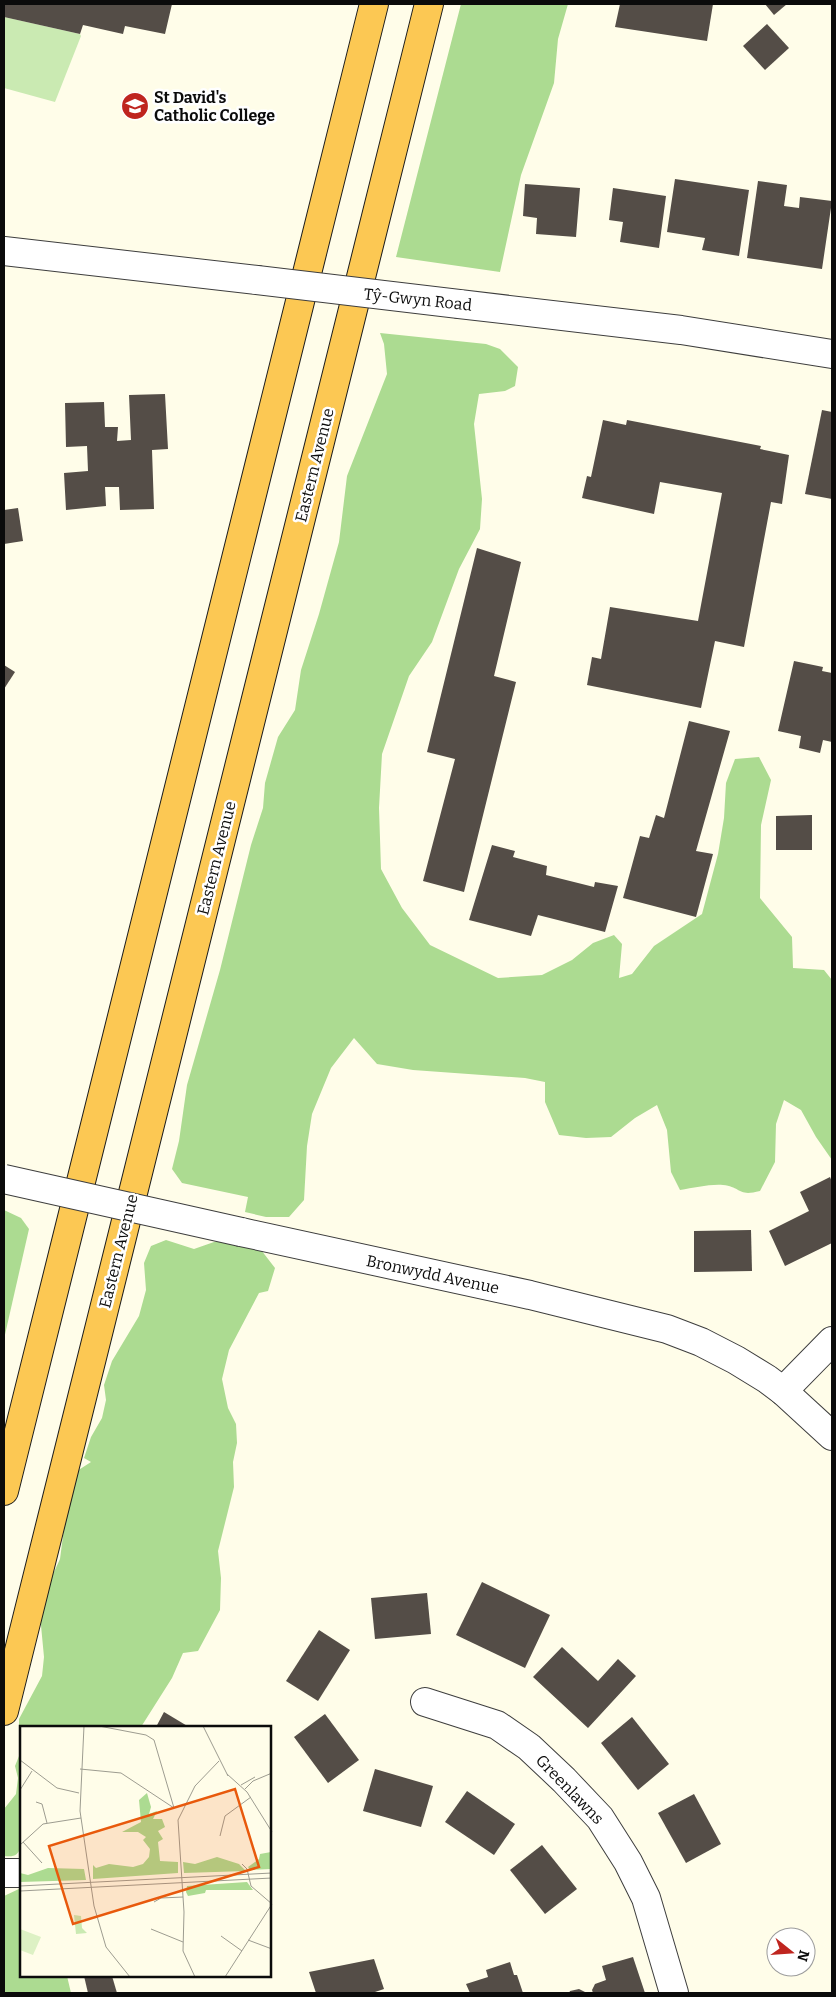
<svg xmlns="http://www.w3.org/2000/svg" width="836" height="1997" viewBox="0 0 836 1997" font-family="Bitter,serif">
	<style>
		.green { fill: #caeab2 }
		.forest { fill: #acdb91 }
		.building { fill: #544d47 }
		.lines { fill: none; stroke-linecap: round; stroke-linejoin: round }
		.minor-casing { stroke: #3e3e3e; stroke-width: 30 }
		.trunk-casing { stroke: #1c1c1c; stroke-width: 30 }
		.minor { stroke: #fff; stroke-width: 28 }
		.trunk { stroke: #fcc853; stroke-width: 28 }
		.minor-bridge-casing { stroke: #3e3e3e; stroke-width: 30; stroke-linecap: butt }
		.minor-bridge { stroke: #fff; stroke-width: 28 }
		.labels { text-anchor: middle; stroke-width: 5; stroke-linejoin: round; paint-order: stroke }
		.poi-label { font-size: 16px; font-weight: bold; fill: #0b0b0b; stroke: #fff; text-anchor: start }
		.street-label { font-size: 16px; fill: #0b0b0b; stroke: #fff }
		.inset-road { fill: none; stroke: #9d9c90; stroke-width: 1 }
		.view { fill: #e8590c; fill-opacity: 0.15; stroke: #e8590c; stroke-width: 2.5 }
		.inset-edge { fill: none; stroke: #0b0b0b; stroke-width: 2.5 }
	</style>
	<rect width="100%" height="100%" fill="#fffde9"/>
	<path class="green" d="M4 17 80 34 81 36 55 102 4 88Z"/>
	<g class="forest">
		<path d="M461 4H568L558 39 554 83 521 175 500 272 396 257Z"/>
		<path d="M380 333 486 344 500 349 518 367 515 386 505 391 479 394 474 424 482 499 480 529 459 569 432 642 409 676 382 754 379 808 381 869 402 908 430 945 498 978 542 975 572 960 593 943 614 935 622 944 619 978 632 974 654 946 702 914 718 854 724 818 726 783 735 759 759 757 771 780 761 825 760 898 792 937 793 968 824 970 832 980V1160L816 1137 801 1110 784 1100 776 1124 775 1162 760 1191C737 1197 742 1187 723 1185 709 1184 694 1188 680 1190L671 1172 667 1130 657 1105 635 1118 611 1137 586 1138 559 1135 545 1102V1082L525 1078 413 1070 377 1064 354 1038 331 1068 312 1114 307 1146 304 1200 289 1217H266L245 1212 248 1197 182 1183 172 1169 179 1141 187 1085 220 970 251 845 263 808 265 783 278 737 295 710 301 670 319 614 339 542 347 476 387 374 384 344Z"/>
		<path d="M4 1210 21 1218 29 1229 4 1339Z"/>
		<path d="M233 1239 258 1246 275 1268 268 1291 259 1293 229 1350 222 1379 228 1408 236 1424 237 1443 233 1462 234 1487 218 1551 221 1578 220 1610 198 1651 183 1653 172 1678 141 1727H21V1737L19 1733V1719L42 1676 44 1657 40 1615 47 1587 60 1559 66 1513 77 1471 91 1462 84 1458 91 1437 102 1418 106 1400 104 1385 112 1361 139 1316 146 1290 144 1263 151 1246 166 1240 194 1249 214 1242Z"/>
		<path d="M21 1751V1846C18 1856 14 1857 4 1856V1809L16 1794 18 1778 15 1766Z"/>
		<path d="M21 1888V1976H67L71 1993H4V1896Z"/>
	</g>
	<g class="building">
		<path d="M4 4H172L165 34 125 26 123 34 83 25 80 34 4 17Z"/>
		<path d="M620 4H713L707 41 615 27Z"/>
		<path d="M765 4H787L774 15Z"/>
		<path d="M767 24 789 48 765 70 743 46Z"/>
		<path d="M675 179 749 190 739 256 702 250 705 238 667 232Z"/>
		<path d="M758 181 787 185 784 206 799 208 800 197 832 201 822 269 747 258Z"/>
		<path d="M525 184 580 188 576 237 536 234 537 218 523 216Z"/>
		<path d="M613 188 666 196 659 248 620 242 623 222 609 220Z"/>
		<path d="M165 394 168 449 152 450 154 509 120 510 119 487H105L106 506 66 510 64 473 88 471 87 446 66 447 65 403 104 402 105 427H118L117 441 131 440 129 395Z"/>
		<path d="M822 410 832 412V499L805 494Z"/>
		<path d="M603 420 626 425 627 420 761 446 760 449 789 455 782 504 771 502 744 647 715 641 701 708 587 685 592 657 601 659 610 607 698 621 722 493 660 482 654 514 582 498 587 476 591 477Z"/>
		<path d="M18 508 23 541 4 544V510Z"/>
		<path d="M477 548 521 562 494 676 516 682 464 892 423 881 455 759 427 752Z"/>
		<path d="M794 661 823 667 822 671 832 673V742L823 740 820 753 799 748 801 736 778 731Z"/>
		<path d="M4 665 15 672 4 689Z"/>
		<path d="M689 721 730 731 696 851 713 854 696 917 623 898 640 836 649 838 656 815 664 818Z"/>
		<path d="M812 815V850H776V816Z"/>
		<path d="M492 845 515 851 513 857 547 866 546 875 594 887 595 882 618 886 605 932 538 915 531 936 469 920Z"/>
		<path d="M830 1177 832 1182V1243L785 1266 769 1231 809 1211 800 1192Z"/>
		<path d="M751 1230 752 1271 694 1272V1231Z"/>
		<path d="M482 1582 550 1615 525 1668 456 1635Z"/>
		<path d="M427 1593 431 1634 375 1639 371 1598Z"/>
		<path d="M319 1630 350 1650 318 1701 286 1681Z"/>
		<path d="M562 1647 598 1681 618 1659 636 1676 588 1728 533 1677Z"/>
		<path d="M164 1712 189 1727H156Z"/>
		<path d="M325 1714 359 1760 328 1783 294 1737Z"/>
		<path d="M632 1717 669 1764 638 1790 601 1743Z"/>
		<path d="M375 1769 433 1786 421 1827 363 1811Z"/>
		<path d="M467 1791 515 1824 494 1855 445 1822Z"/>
		<path d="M694 1794 721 1844 686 1863 658 1813Z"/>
		<path d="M542 1845 577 1889 545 1914 510 1870Z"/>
		<path d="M633 1957 645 1993H593L592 1990 595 1984 606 1980 602 1966Z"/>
		<path d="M374 1959 384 1989 372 1993H316L309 1972Z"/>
		<path d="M510 1962 514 1975H517L523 1993H470L466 1984 488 1977 486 1970Z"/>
		<path d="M84 1976H112L117 1993H88Z"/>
		<path d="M579 1989 587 1993H569L570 1991Z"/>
	</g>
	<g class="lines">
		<g class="minor-casing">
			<g id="minor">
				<path d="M4 251 257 280"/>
				<path d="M459 304 681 330 832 354"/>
				<path d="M241 1232 530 1295 667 1329 701 1342 736 1360 767 1379 783 1391 832 1436"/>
				<path d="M783 1391 832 1341"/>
				<path d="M425 1702 497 1725 529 1747 564 1780 600 1818 628 1862 646 1898 674 1993"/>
				<path d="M4 1873H21"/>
			</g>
		</g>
		<g class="trunk-casing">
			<g id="trunk">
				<path d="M4 1491 374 4"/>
				<path d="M4 1711 429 4"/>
			</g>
		</g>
		<use href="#minor" class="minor"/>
		<use href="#trunk" class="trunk"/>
		<g class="minor-bridge-casing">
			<g id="minor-bridge">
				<path d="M257 280 459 304"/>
				<path d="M4 1179 241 1232"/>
			</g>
		</g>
		<use href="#minor-bridge" class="minor-bridge"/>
	</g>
	<defs>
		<g id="school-disc" transform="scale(1.4375)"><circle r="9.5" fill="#bf251f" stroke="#fff"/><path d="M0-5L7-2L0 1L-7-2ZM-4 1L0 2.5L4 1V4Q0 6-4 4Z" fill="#fff"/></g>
	</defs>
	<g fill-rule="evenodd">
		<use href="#school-disc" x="135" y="106"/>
	</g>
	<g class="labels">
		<g class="poi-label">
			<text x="154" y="103">St David's<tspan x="154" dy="18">Catholic College</tspan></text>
		</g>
		<g class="street-label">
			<text transform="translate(418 299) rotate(6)" y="6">Tŷ-Gwyn Road</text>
			<text transform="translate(314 465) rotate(-76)" y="6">Eastern Avenue</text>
			<text transform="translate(216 858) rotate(-76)" y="6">Eastern Avenue</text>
			<text transform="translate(118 1251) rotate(-76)" y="6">Eastern Avenue</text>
			<text transform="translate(433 1274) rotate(12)" y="6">Bronwydd Avenue</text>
			<text transform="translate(570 1789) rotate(46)" y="6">Greenlawns</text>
		</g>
	</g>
	<g transform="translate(20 1726)">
		<rect width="251" height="251" fill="#fffde9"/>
		<path d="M54 189 61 190 62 202 67 207 56 208Z" fill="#caeab2"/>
		<path d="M127 67 131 81 129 88 137 85 133 93H142L145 101 138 105 143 113 138 116 140 135 158 136V147L73 153V139L76 142 89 138 113 141 123 138 129 131 130 123 123 114 126 111 118 106H102L121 96 119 74ZM251 126V143L230 144 228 141 239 133 240 128ZM197 131 219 138 226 145 164 147 163 136 175 138ZM28 142 64 143 66 154 0 156V147L8 149ZM227 156 233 164H186L185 167 168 170 166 166 167 160Z" fill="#acdb91"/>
		<path d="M0 203 21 211 13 229 0 224Z" fill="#ddf1c4"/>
		<path class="inset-road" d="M64 0 60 85 74 180 86 221 110 251M79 0 126 9 134 14 154 82M183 0 208 50M0 34 37 62 59 67M60 43 101 47 154 82M207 48 227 66 252 106M221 59 235 51M225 63 233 55 252 47M0 64 12 45M16 76 22 78 27 97M200 110 205 90 231 71M3 116 22 137M0 119 23 98 61 92M222 138 227 143 231 160 252 178M0 160 252 147M0 165 252 152M134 176 141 172 163 171M131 203 163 216M201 210 222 225M228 214 252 223M175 251 163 225 164 186 158 94 175 60 199 35M205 251 252 178"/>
		<path class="view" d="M215 63 239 141 53 198 29 120Z"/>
		<rect width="251" height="251" class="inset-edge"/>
	</g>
	<rect width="836" height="1997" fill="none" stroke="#0b0b0b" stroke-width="10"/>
	<g transform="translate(791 1952) rotate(107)"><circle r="24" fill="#ffffff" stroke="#9d9d9d"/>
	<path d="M0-4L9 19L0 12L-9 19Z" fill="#bf251f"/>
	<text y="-8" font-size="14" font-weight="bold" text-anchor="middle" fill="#0b0b0b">N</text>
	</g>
</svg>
